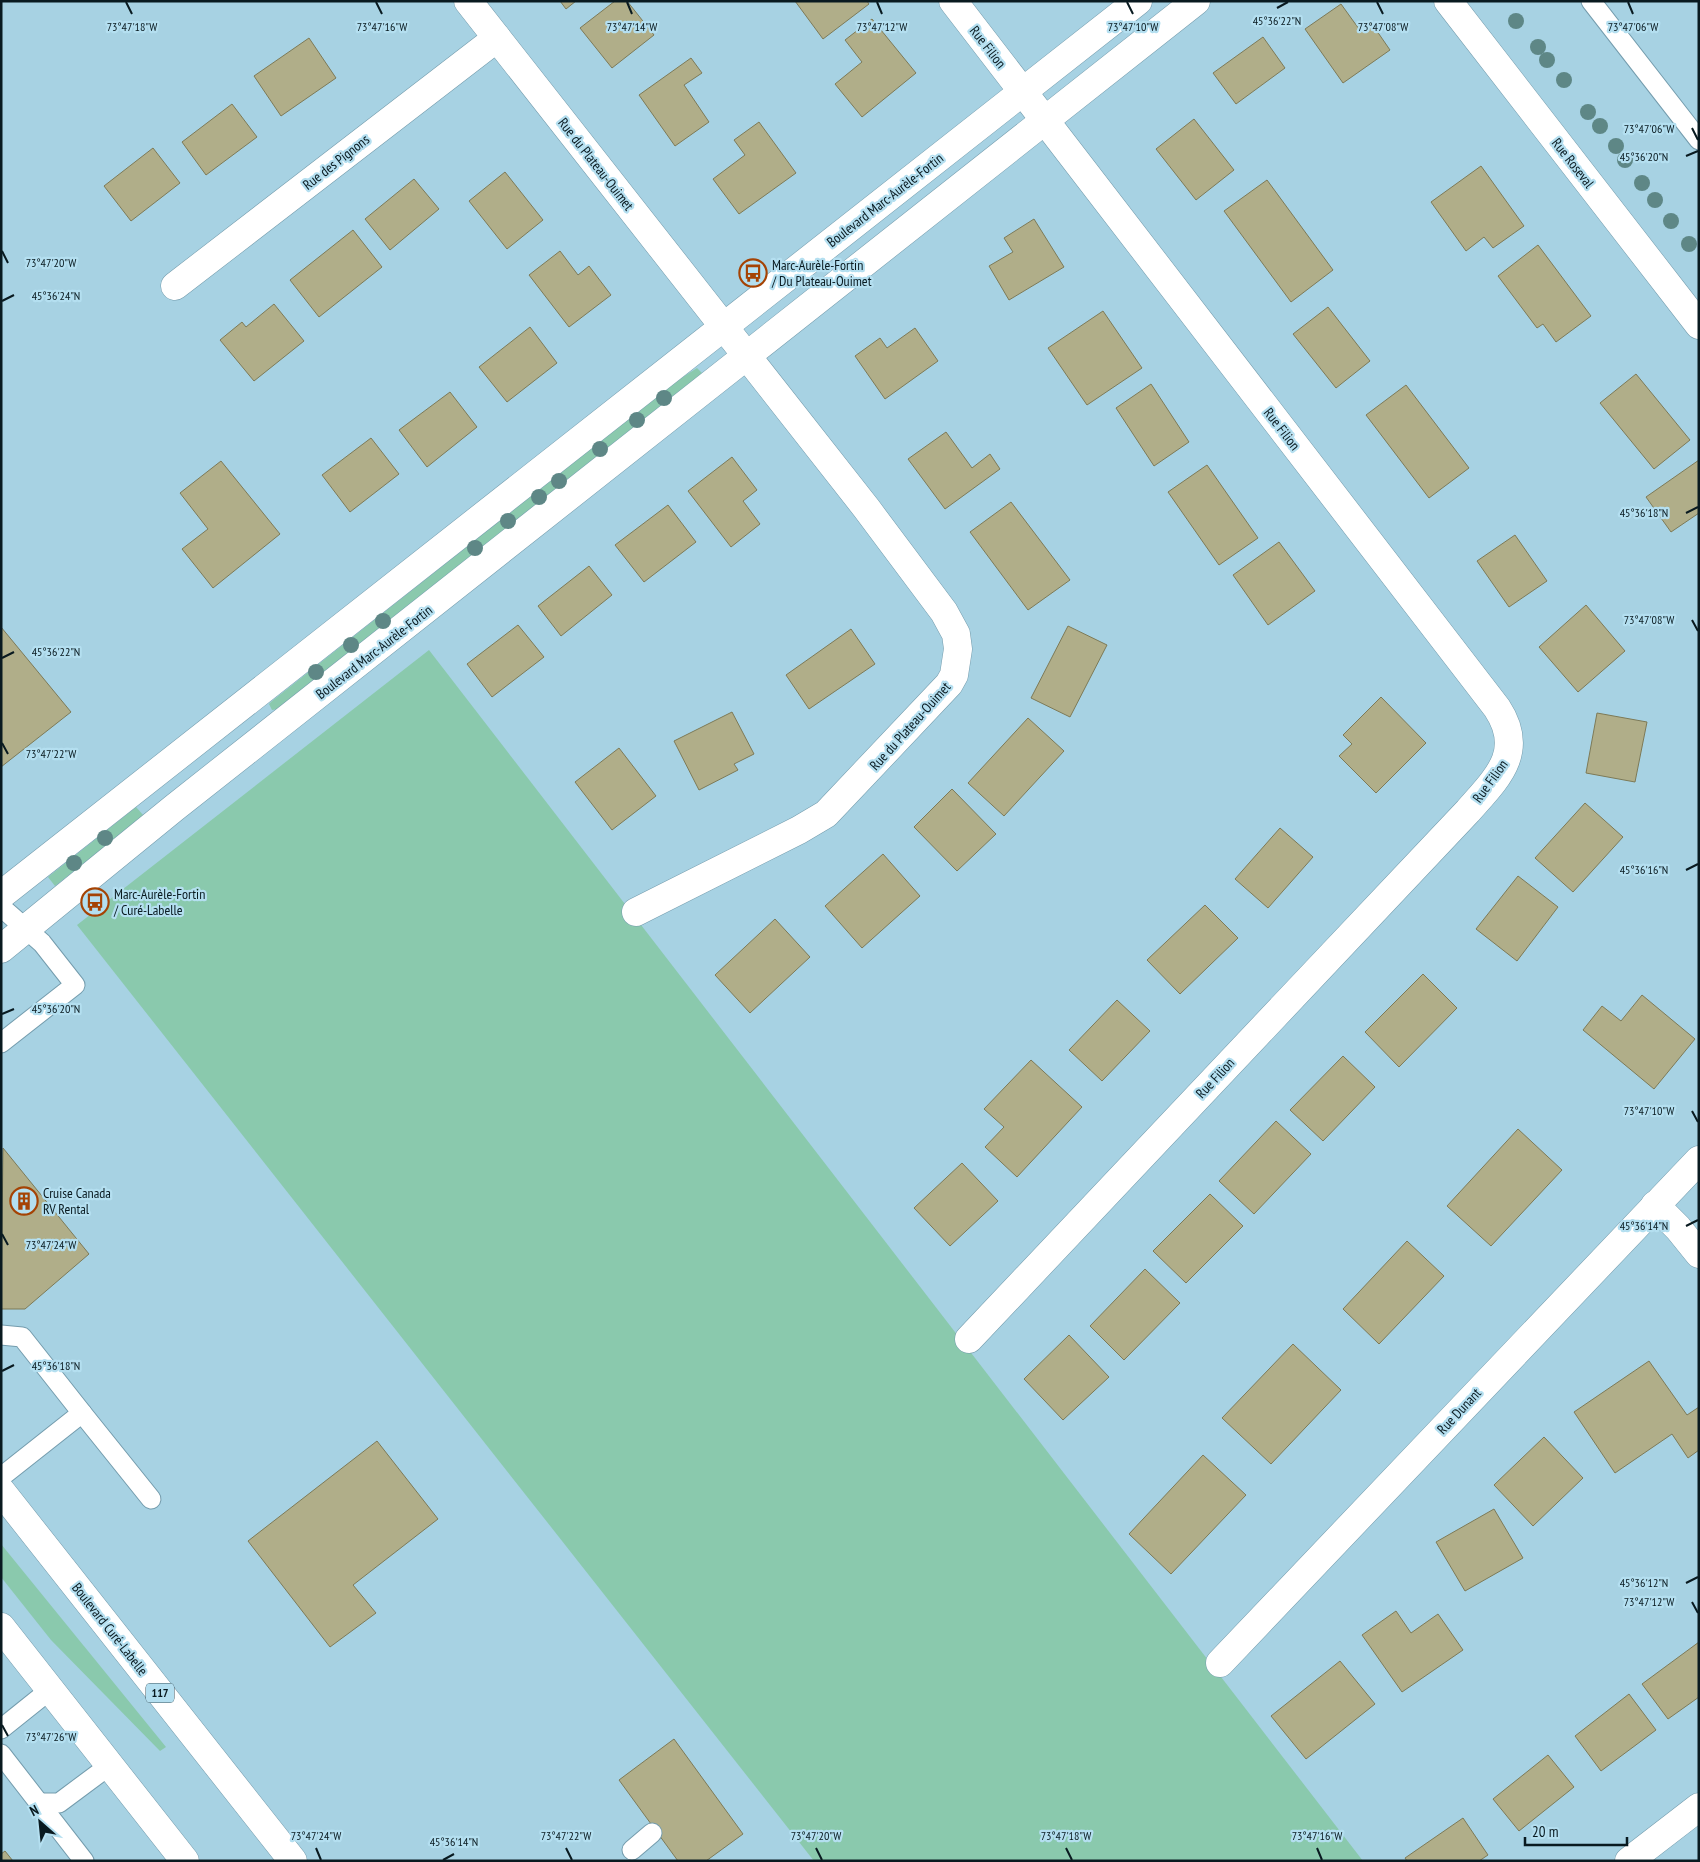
<svg xmlns="http://www.w3.org/2000/svg" width="1700" height="1862" viewBox="0 0 1700 1862" font-family="'PT Sans Narrow',sans-serif">
	<style>
		.green { fill: #8ac9ad }
		.building { fill: #b0ae89; stroke: #7d7a57 }
		.lines { fill: none; stroke-linecap: round; stroke-linejoin: round }
		.service-casing { stroke: #749cad; stroke-width: 21 }
		.minor-casing { stroke: #749cad; stroke-width: 29 }
		.primary-casing { stroke: #749cad; stroke-width: 29 }
		.service { stroke: #fff; stroke-width: 19 }
		.minor { stroke: #fff; stroke-width: 28 }
		.primary { stroke: #fff; stroke-width: 28 }
		.tree { fill: #5e8786 }
		.ticks { fill: none; stroke: #091a20; stroke-width: 2 }
		.labels { text-anchor: middle; stroke-width: 4.5; stroke-linejoin: round; paint-order: stroke }
		.shield { fill: #b4dff0; stroke: #3c555e; stroke-width: 1 }
		.shield-label { font-size: 12px; font-weight: bold; fill: #091a20 }
		.street-label { font-size: 14px; fill: #091a20; stroke: #b4dff0 }
		.poi-label { font-size: 14px; fill: #091a20; stroke: #b4dff0; text-anchor: start }
		.ticks-label { font-size: 12px; text-anchor: middle; fill: #091a20; stroke: #b4dff0; stroke-width: 4.5; stroke-linejoin: round; paint-order: stroke }
	</style>
	<rect width="100%" height="100%" fill="#a7d2e3"/>
	<g class="green">
		<path d="M697 368 702 373 700 377 278 709 272 710 269 704 272 701 675 382Z"/>
		<path d="M429 650 1363 1861H814L77 925Z"/>
		<path d="M136 807 144 816 55 886 48 877Z"/>
		<path d="M1 1544 166 1747 160 1751 51 1640 1 1577Z"/>
	</g>
	<g class="building">
		<path d="M560 1H576L566 9Z"/>
		<path d="M615 1H627L654 35 612 68 580 28Z"/>
		<path d="M795 1H867L869 4 823 39Z"/>
		<path d="M1341 4 1359 29 1370 21 1390 50 1343 83 1305 29Z"/>
		<path d="M872 19 916 73 862 117 835 84 862 62 845 40Z"/>
		<path d="M1263 37 1285 68 1236 104 1213 73Z"/>
		<path d="M309 38 336 78 281 116 254 76Z"/>
		<path d="M691 58 702 73 684 85 709 122 675 146 639 95Z"/>
		<path d="M232 104 257 137 206 175 182 142Z"/>
		<path d="M1194 119 1234 170 1196 200 1156 149Z"/>
		<path d="M759 122 796 173 739 214 713 179 745 155 734 140Z"/>
		<path d="M153 148 180 183 131 221 104 186Z"/>
		<path d="M1481 166 1524 226 1493 248 1484 237 1466 251 1431 202Z"/>
		<path d="M505 172 543 220 507 249 469 201Z"/>
		<path d="M414 179 439 209 390 250 365 219Z"/>
		<path d="M1267 180 1333 270 1291 302 1224 211Z"/>
		<path d="M1034 219 1064 267 1009 300 989 266 1013 252 1004 238Z"/>
		<path d="M353 230 382 267 319 317 290 280Z"/>
		<path d="M1538 245 1591 316 1556 342 1543 324 1537 328 1498 276Z"/>
		<path d="M560 251 578 275 589 266 611 295 569 327 529 275Z"/>
		<path d="M274 304 304 341 254 381 220 340 242 322 246 327Z"/>
		<path d="M1328 307 1370 361 1336 388 1293 334Z"/>
		<path d="M1103 311 1142 368 1087 405 1048 348Z"/>
		<path d="M530 327 557 363 507 402 479 367Z"/>
		<path d="M915 328 938 361 885 399 855 356 880 338 887 348Z"/>
		<path d="M1636 374 1690 440 1654 469 1600 403Z"/>
		<path d="M1151 384 1189 442 1154 466 1116 408Z"/>
		<path d="M1406 385 1469 468 1429 498 1366 415Z"/>
		<path d="M450 392 477 427 427 467 399 430Z"/>
		<path d="M946 432 972 468 990 454 1000 469 945 509 908 459Z"/>
		<path d="M371 438 399 474 350 512 322 475Z"/>
		<path d="M732 457 757 490 743 501 760 524 731 547 688 491Z"/>
		<path d="M1699 460V513L1671 532 1646 497Z"/>
		<path d="M221 461 280 534 213 588 182 549 208 529 180 493Z"/>
		<path d="M1207 465 1258 538 1219 565 1168 492Z"/>
		<path d="M1011 502 1070 580 1028 610 970 532Z"/>
		<path d="M668 505 696 542 644 582 615 545Z"/>
		<path d="M1515 535 1547 581 1509 607 1477 561Z"/>
		<path d="M1279 542 1315 591 1268 625 1233 575Z"/>
		<path d="M589 566 612 595 561 636 538 606Z"/>
		<path d="M1586 605 1625 651 1578 692 1539 647Z"/>
		<path d="M518 625 544 657 492 697 467 664Z"/>
		<path d="M1068 626 1107 645 1070 717 1031 698Z"/>
		<path d="M1 627 71 712 1 767Z"/>
		<path d="M851 629 875 664 809 709 786 675Z"/>
		<path d="M1381 697 1426 743 1376 793 1339 756 1352 744 1343 735Z"/>
		<path d="M732 712 754 754 734 764 738 770 699 790 674 741Z"/>
		<path d="M1597 713 1647 722 1635 782 1586 773Z"/>
		<path d="M1028 718 1064 751 1004 816 968 783Z"/>
		<path d="M619 748 656 796 612 830 575 782Z"/>
		<path d="M952 789 996 834 957 871 914 827Z"/>
		<path d="M1585 803 1623 837 1573 892 1535 858Z"/>
		<path d="M1280 828 1313 857 1268 908 1235 879Z"/>
		<path d="M883 854 920 896 862 948 825 906Z"/>
		<path d="M1518 876 1558 907 1517 961 1476 929Z"/>
		<path d="M1205 905 1238 938 1180 994 1147 960Z"/>
		<path d="M775 919 810 957 750 1013 715 975Z"/>
		<path d="M1423 974 1457 1008 1399 1067 1365 1032Z"/>
		<path d="M1642 995 1695 1039 1654 1089 1583 1030 1602 1006 1621 1021Z"/>
		<path d="M1117 1000 1150 1031 1102 1081 1069 1050Z"/>
		<path d="M1343 1056 1375 1087 1323 1141 1290 1110Z"/>
		<path d="M1031 1060 1082 1107 1017 1177 985 1147 1004 1127 984 1109Z"/>
		<path d="M1276 1121 1311 1154 1254 1214 1219 1181Z"/>
		<path d="M1518 1129 1562 1170 1491 1246 1447 1206Z"/>
		<path d="M3 1148 89 1254 25 1309H1Z"/>
		<path d="M962 1163 998 1201 950 1246 914 1208Z"/>
		<path d="M1210 1194 1243 1226 1186 1283 1153 1251Z"/>
		<path d="M1407 1241 1444 1276 1379 1344 1343 1309Z"/>
		<path d="M1145 1269 1180 1303 1124 1360 1090 1326Z"/>
		<path d="M1069 1335 1109 1377 1063 1420 1024 1379Z"/>
		<path d="M1293 1344 1341 1390 1271 1464 1222 1418Z"/>
		<path d="M1649 1361 1687 1415 1699 1407V1450L1688 1458 1672 1434 1615 1473 1574 1412Z"/>
		<path d="M1544 1437 1583 1478 1533 1526 1494 1485Z"/>
		<path d="M377 1441 438 1519 353 1585 376 1613 330 1647 248 1541Z"/>
		<path d="M1203 1455 1246 1495 1171 1574 1129 1534Z"/>
		<path d="M1494 1509 1523 1558 1465 1591 1436 1542Z"/>
		<path d="M1396 1611 1411 1633 1438 1614 1463 1650 1402 1692 1362 1635Z"/>
		<path d="M1699 1642V1697L1668 1719 1642 1684Z"/>
		<path d="M1340 1661 1375 1704 1306 1759 1271 1716Z"/>
		<path d="M1629 1694 1656 1730 1601 1771 1575 1736Z"/>
		<path d="M674 1739 743 1834 706 1861H678L619 1780Z"/>
		<path d="M1548 1755 1574 1787 1519 1831 1493 1799Z"/>
		<path d="M1463 1818 1488 1855 1479 1861H1407L1405 1858Z"/>
		<path d="M5 1851 13 1861H1V1854Z"/>
	</g>
	<g class="lines">
		<g class="service-casing">
			<g id="service">
				<path d="M1591 1 1699 140"/>
				<path d="M1 907 42 943 75 985 1 1043"/>
				<path d="M1 1335 22 1337 82 1413 1 1477"/>
				<path d="M82 1413 151 1499"/>
				<path d="M1 1729 51 1689"/>
				<path d="M1 1754 84 1861"/>
				<path d="M39 1803H59L110 1765"/>
				<path d="M632 1850 652 1833"/>
			</g>
		</g>
		<g class="minor-casing">
			<g id="minor">
				<path d="M468 1 867 509 944 612 956 634 958 649 954 675 949 684 826 814 799 830 636 912"/>
				<path d="M953 1 1497 708C1526 752 1497 778 1468 811L969 1339"/>
				<path d="M1448 1 1699 325"/>
				<path d="M175 286 497 38"/>
				<path d="M1 895 1138 1"/>
				<path d="M1 949 174 808 1196 1"/>
				<path d="M1655 1205 1678 1228 1699 1254"/>
				<path d="M1220 1663 1699 1160"/>
				<path d="M1629 1861 1699 1807"/>
			</g>
		</g>
		<g class="primary-casing">
			<g id="primary">
				<path d="M1 1491 293 1861"/>
				<path d="M1 1627 185 1861"/>
			</g>
		</g>
		<use href="#service" class="service"/>
		<use href="#minor" class="minor"/>
		<use href="#primary" class="primary"/>
	</g>
	<g class="tree">
		<circle cx="1516" cy="21" r="8"/>
		<circle cx="1538" cy="47" r="8"/>
		<circle cx="1547" cy="60" r="8"/>
		<circle cx="1564" cy="80" r="8"/>
		<circle cx="1588" cy="112" r="8"/>
		<circle cx="1600" cy="126" r="8"/>
		<circle cx="1616" cy="146" r="8"/>
		<circle cx="1625" cy="160" r="8"/>
		<circle cx="1642" cy="183" r="8"/>
		<circle cx="1655" cy="200" r="8"/>
		<circle cx="1671" cy="221" r="8"/>
		<circle cx="1689" cy="244" r="8"/>
		<circle cx="664" cy="398" r="8"/>
		<circle cx="637" cy="420" r="8"/>
		<circle cx="600" cy="449" r="8"/>
		<circle cx="559" cy="481" r="8"/>
		<circle cx="539" cy="497" r="8"/>
		<circle cx="508" cy="521" r="8"/>
		<circle cx="475" cy="548" r="8"/>
		<circle cx="383" cy="621" r="8"/>
		<circle cx="351" cy="645" r="8"/>
		<circle cx="316" cy="672" r="8"/>
		<circle cx="105" cy="838" r="8"/>
		<circle cx="74" cy="863" r="8"/>
	</g>
	<path class="ticks" d="M126 2 132 14M376 2 382 14M627 2 632 14M877 2 882 14M1127 2 1133 14M1377 2 1383 14M1628 2 1633 14M1277 8 1288 2M1692 128 1698 140M1686 156 1698 151M2 251 8 263M2 301 14 295M1686 513 1698 507M1692 620 1698 631M2 658 14 652M2 743 8 754M1686 870 1698 864M2 1014 14 1009M1692 1111 1698 1122M1686 1226 1698 1220M2 1234 8 1245M2 1371 14 1365M1686 1583 1698 1577M1692 1602 1698 1613M2 1725 8 1736M316 1848 321 1860M566 1848 572 1860M816 1848 822 1860M1066 1848 1072 1860M1317 1848 1322 1860M443 1860 454 1854"/>
	<defs>
		<g id="bus-ring" transform="scale(1.4375)"><circle r="9.5" fill="#b4dff0" stroke="#a54304" stroke-width="1.5"/><path d="M-5-6H5V4H4V6H2V4H-2V6H-4V4H-5ZM-3.5-4V0h7V-4ZM-3.5 1.2v1.5H-2V1.2ZM2 1.2v1.5H3.5V1.2Z" fill="#a54304"/></g>
		<g id="building-ring" transform="scale(1.4375)"><circle r="9.5" fill="#b4dff0" stroke="#a54304" stroke-width="1.5"/><path d="M-4-6H4V6H1V3H-1V6H-4ZM-2.5-4.3h1.7v1.8h-1.7ZM.8-4.3h1.7v1.8H.8ZM-2.5-1h1.7V.8h-1.7ZM.8-1h1.7V.8H.8Z" fill="#a54304"/></g>
	</defs>
	<g fill-rule="evenodd">
		<use href="#bus-ring" x="753" y="273"/>
		<use href="#bus-ring" x="95" y="902"/>
		<use href="#building-ring" x="24" y="1201"/>
	</g>
	<g class="labels">
		<rect class="shield" x="146" y="1683.5" width="28" height="19" rx="4"/>
		<g class="shield-label">
			<text x="160" y="1697">117</text>
		</g>
		<g class="street-label">
			<text transform="translate(988 47) rotate(52)" y="5">Rue Filion</text>
			<text transform="translate(336 162) rotate(-38)" y="5">Rue des Pignons</text>
			<text transform="translate(1573 163) rotate(52)" y="5">Rue Roseval</text>
			<text transform="translate(596 164) rotate(52)" y="5">Rue du Plateau-Ouimet</text>
			<text transform="translate(885 200) rotate(-38)" y="5">Boulevard Marc-Aurèle-Fortin</text>
			<text transform="translate(1282 429) rotate(52)" y="5">Rue Filion</text>
			<text transform="translate(374 652) rotate(-38)" y="5">Boulevard Marc-Aurèle-Fortin</text>
			<text transform="translate(910 726) rotate(-48)" y="5">Rue du Plateau-Ouimet</text>
			<text transform="translate(1490 781) rotate(-54)" y="5">Rue Filion</text>
			<text transform="translate(1215 1078) rotate(-47)" y="5">Rue Filion</text>
			<text transform="translate(1459 1411) rotate(-47)" y="5">Rue Dunant</text>
			<text transform="translate(110 1629) rotate(52)" y="5">Boulevard Curé-Labelle</text>
		</g>
		<g class="poi-label">
			<text x="772" y="270">Marc-Aurèle-Fortin<tspan x="772" dy="16">/ Du Plateau-Ouimet</tspan></text>
			<text x="114" y="899">Marc-Aurèle-Fortin<tspan x="114" dy="16">/ Curé-Labelle</tspan></text>
			<text x="43" y="1198">Cruise Canada<tspan x="43" dy="16">RV Rental</tspan></text>
		</g>
	</g>
	<g class="ticks-label">
		<text x="1277" y="25">45°36'22"N</text>
		<text x="132" y="31">73°47'18"W</text>
		<text x="382" y="31">73°47'16"W</text>
		<text x="632" y="31">73°47'14"W</text>
		<text x="882" y="31">73°47'12"W</text>
		<text x="1133" y="31">73°47'10"W</text>
		<text x="1383" y="31">73°47'08"W</text>
		<text x="1633" y="31">73°47'06"W</text>
		<text x="1649" y="133">73°47'06"W</text>
		<text x="1644" y="161">45°36'20"N</text>
		<text x="51" y="267">73°47'20"W</text>
		<text x="56" y="300">45°36'24"N</text>
		<text x="1644" y="517">45°36'18"N</text>
		<text x="1649" y="624">73°47'08"W</text>
		<text x="56" y="656">45°36'22"N</text>
		<text x="51" y="758">73°47'22"W</text>
		<text x="1644" y="874">45°36'16"N</text>
		<text x="56" y="1013">45°36'20"N</text>
		<text x="1649" y="1115">73°47'10"W</text>
		<text x="1644" y="1230">45°36'14"N</text>
		<text x="51" y="1249">73°47'24"W</text>
		<text x="56" y="1370">45°36'18"N</text>
		<text x="1644" y="1587">45°36'12"N</text>
		<text x="1649" y="1606">73°47'12"W</text>
		<text x="51" y="1741">73°47'26"W</text>
		<text x="316" y="1840">73°47'24"W</text>
		<text x="566" y="1840">73°47'22"W</text>
		<text x="816" y="1840">73°47'20"W</text>
		<text x="1066" y="1840">73°47'18"W</text>
		<text x="1317" y="1840">73°47'16"W</text>
		<text x="454" y="1846">45°36'14"N</text>
	</g>
	<rect width="1700" height="1862" fill="none" stroke="#091a20" stroke-width="5"/>
	<g transform="translate(40 1822) rotate(333)" stroke="#b4dff0" stroke-width="4" paint-order="stroke">
	<path d="M0-4L9 19L0 12L-9 19Z" fill="#091a20"/>
	<text y="-8" font-size="14" font-weight="bold" text-anchor="middle" fill="#091a20">N</text>
	</g>
	<path d="M1525 1837v8h102v-8" fill="none" stroke="#091a20" stroke-width="2.5"/>
	<text x="1532" y="1837" font-size="15" fill="#091a20" stroke="#b4dff0" stroke-width="4" paint-order="stroke">20 m</text>
</svg>
